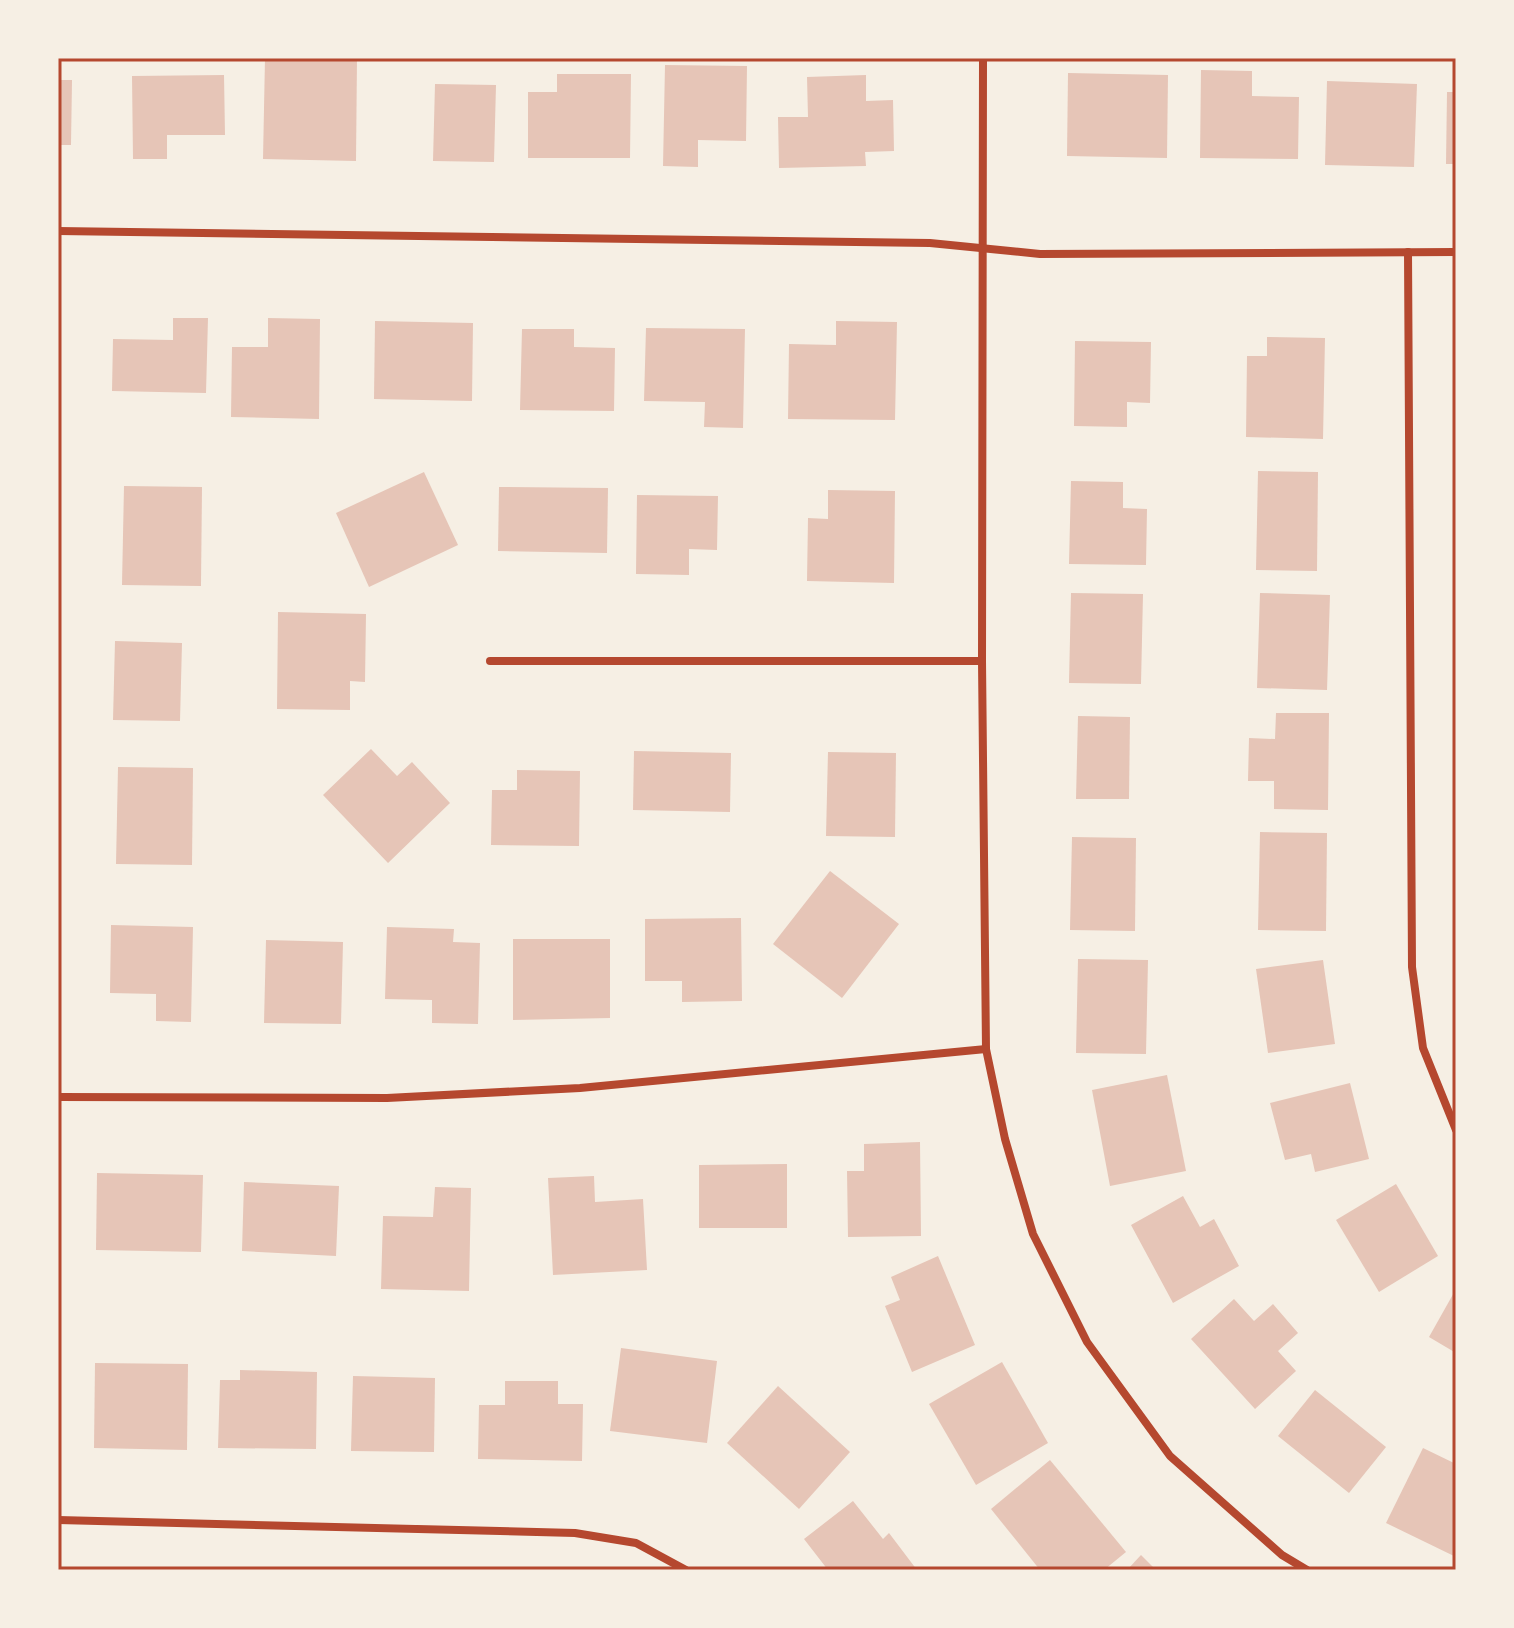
<svg xmlns="http://www.w3.org/2000/svg" width="1514" height="1628" viewBox="0 0 1514 1628" font-family="Quicksand,sans-serif">
	<style>
		.building { fill: #e6c5b7 }
		.lines { fill: none; stroke-linecap: round; stroke-linejoin: round }
		.minor { stroke: #b5482f; stroke-width: 8 }
		.neatline { fill: none; stroke: #b5482f; stroke-width: 3 }
	</style>
	<rect width="100%" height="100%" fill="#f6efe4"/>
	<g class="building">
		<path d="M265 58H357L356 161 263 159Z"/>
		<path d="M665 65 747 66 746 141 698 140V167L663 166Z"/>
		<path d="M1201 70 1252 71V96L1299 97 1298 159 1200 158Z"/>
		<path d="M1068 73 1168 75 1167 158 1067 156Z"/>
		<path d="M557 74H631L630 158H528V92H557Z"/>
		<path d="M224 75 225 135H167V159H133L132 76Z"/>
		<path d="M866 75V101L893 100 894 151 865 152 866 166 779 168 778 117H808L807 77Z"/>
		<path d="M58 80H72L71 145H58Z"/>
		<path d="M1327 81 1417 84 1414 167 1325 165Z"/>
		<path d="M435 84 496 85 494 162 433 161Z"/>
		<path d="M1447 92H1456V164H1446Z"/>
		<path d="M173 318H208L206 393 112 391 113 339 173 340Z"/>
		<path d="M268 318 320 319 319 419 231 417 232 347H268Z"/>
		<path d="M375 321 473 323 472 401 374 399Z"/>
		<path d="M836 321 897 322 895 420 788 419 789 344 836 345Z"/>
		<path d="M646 328 745 329 743 428 704 427 705 402 644 401Z"/>
		<path d="M522 329H574V347L615 348 614 411 520 410Z"/>
		<path d="M1267 337 1325 338 1323 439 1246 437 1247 356H1267Z"/>
		<path d="M1075 341 1151 342 1150 403 1127 402V427L1074 426Z"/>
		<path d="M1258 471 1318 472 1317 571 1256 570Z"/>
		<path d="M424 472 458 545 369 587 336 513Z"/>
		<path d="M1071 481 1123 482V508L1147 509 1146 565 1069 564Z"/>
		<path d="M124 486 202 487 201 586 122 585Z"/>
		<path d="M499 487 608 488 607 553 498 551Z"/>
		<path d="M828 490 895 491 894 583 807 581 808 518 828 519Z"/>
		<path d="M637 495 718 496 717 550 689 549V575L636 574Z"/>
		<path d="M1071 593 1143 594 1141 684 1069 683Z"/>
		<path d="M1260 593 1330 595 1327 690 1257 688Z"/>
		<path d="M278 612 366 614 365 682 350 681V710L277 709Z"/>
		<path d="M115 641 182 643 180 721 113 720Z"/>
		<path d="M1276 713H1329L1328 810 1274 809V781H1248L1249 738 1275 739Z"/>
		<path d="M1078 716 1130 717 1129 799H1076Z"/>
		<path d="M371 749 397 776 412 762 450 803 388 863 323 795Z"/>
		<path d="M634 751 731 753 730 812 633 810Z"/>
		<path d="M828 752 896 753 895 837 826 836Z"/>
		<path d="M118 767 193 768 192 865 116 864Z"/>
		<path d="M517 770 580 771 579 846 491 845 492 790H517Z"/>
		<path d="M1260 832 1327 833 1326 931 1258 930Z"/>
		<path d="M1072 837 1136 838 1135 931 1070 930Z"/>
		<path d="M830 871 899 924 842 998 773 944Z"/>
		<path d="M741 918 742 1001 682 1002V981H645V919Z"/>
		<path d="M111 925 193 927 191 1022 156 1021V994L110 993Z"/>
		<path d="M387 927 454 929 453 942 480 943 478 1024 432 1023V1000L385 999Z"/>
		<path d="M513 939H610V1018L513 1020Z"/>
		<path d="M266 940 343 942 341 1024 264 1023Z"/>
		<path d="M1078 959 1148 960 1146 1054 1076 1053Z"/>
		<path d="M1323 960 1335 1044 1268 1053 1256 969Z"/>
		<path d="M1167 1075 1186 1171 1110 1186 1092 1090Z"/>
		<path d="M1350 1083 1369 1159 1315 1172 1311 1154 1285 1160 1270 1103Z"/>
		<path d="M920 1142 921 1236 848 1237 847 1171H864V1144Z"/>
		<path d="M787 1164V1228H699V1165Z"/>
		<path d="M97 1173 203 1175 201 1252 96 1250Z"/>
		<path d="M594 1176 595 1202 643 1199 647 1270 553 1275 548 1178Z"/>
		<path d="M244 1182 339 1186 336 1256 242 1251Z"/>
		<path d="M1396 1184 1438 1256 1379 1292 1336 1220Z"/>
		<path d="M435 1187 471 1188 469 1291 381 1289 383 1216 433 1217Z"/>
		<path d="M1183 1196 1200 1227 1214 1219 1239 1266 1173 1303 1131 1225Z"/>
		<path d="M938 1256 975 1345 912 1372 885 1306 900 1300 891 1277Z"/>
		<path d="M1456 1289V1353L1429 1337Z"/>
		<path d="M1234 1299 1254 1321 1273 1304 1298 1333 1278 1351 1296 1371 1255 1409 1191 1339Z"/>
		<path d="M621 1348 717 1361 707 1443 610 1431Z"/>
		<path d="M1002 1362 1048 1443 976 1485 929 1404Z"/>
		<path d="M95 1363 188 1364 187 1450 94 1448Z"/>
		<path d="M240 1370 317 1372 316 1449 218 1448 220 1380H240Z"/>
		<path d="M353 1376 435 1378 434 1452 351 1451Z"/>
		<path d="M505 1381H558V1404H583L582 1461 478 1459 479 1405H505Z"/>
		<path d="M778 1386 850 1452 799 1509 727 1443Z"/>
		<path d="M1315 1390 1386 1447 1349 1493 1278 1436Z"/>
		<path d="M1423 1448 1456 1464V1557L1386 1523Z"/>
		<path d="M1050 1460 1126 1552 1104 1570H1040L991 1509Z"/>
		<path d="M853 1501 883 1539 889 1533 917 1570H828L804 1539Z"/>
		<path d="M1141 1555 1156 1570H1127Z"/>
	</g>
	<g class="lines">
		<g class="minor">
			<path d="M983 58 982 661 986 1049 1005 1139 1033 1234 1087 1342 1170 1456 1282 1555 1307 1570"/>
			<path d="M58 231 930 243 1040 254 1456 252"/>
			<path d="M1408 252 1412 967 1423 1048 1456 1130"/>
			<path d="M490 661H982"/>
			<path d="M58 1097 387 1098 580 1088 986 1049"/>
			<path d="M58 1520 575 1533 636 1543 686 1570"/>
		</g>
	</g>
	<rect width="1514" height="1628" fill="none" stroke="#f6efe4" stroke-width="120"/>
	<rect x="60" y="60" width="1394" height="1508" class="neatline"/>
</svg>
